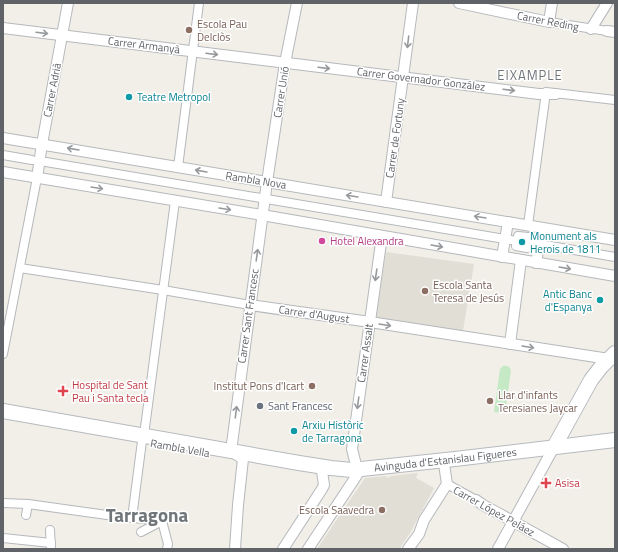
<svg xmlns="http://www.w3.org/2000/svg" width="618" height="552" viewBox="0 0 618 552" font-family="'Titillium Web',sans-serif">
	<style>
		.education { fill: #e1ded6 }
		.green { fill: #c5e8c5 }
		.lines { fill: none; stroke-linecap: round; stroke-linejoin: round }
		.pedestrian-casing { stroke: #b5b8bc; stroke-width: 10 }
		.minor-casing { stroke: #b5b8bc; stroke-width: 12 }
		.secondary-casing { stroke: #b6babf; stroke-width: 16 }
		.pedestrian { stroke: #fff; stroke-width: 8 }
		.minor { stroke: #fff; stroke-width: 10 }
		.secondary { stroke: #fff; stroke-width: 14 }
		.oneway { stroke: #979a9d }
		.education-dot { fill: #8d6e63; stroke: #fff; stroke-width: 1.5 }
		.culture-dot { fill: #0f9aa8; stroke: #fff; stroke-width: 1.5 }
		.hotel-dot { fill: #d1479c; stroke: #fff; stroke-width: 1.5 }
		.health-dot { fill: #e0444e; stroke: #fff; stroke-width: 1.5 }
		.worship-dot { fill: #6b7280; stroke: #fff; stroke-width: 1.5 }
		.labels { text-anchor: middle; stroke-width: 3; stroke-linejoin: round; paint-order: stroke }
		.street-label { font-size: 11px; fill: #5f6368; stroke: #fff }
		.education-label { font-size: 11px; fill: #785e54; stroke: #fff; text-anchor: start }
		.culture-label { font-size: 11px; fill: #0d838f; stroke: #fff; text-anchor: start }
		.hotel-label { font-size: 11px; fill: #b23c85; stroke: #fff; text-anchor: start }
		.health-label { font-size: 11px; fill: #be3a42; stroke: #fff; text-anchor: start }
		.worship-label { font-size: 11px; fill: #5b616d; stroke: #fff; text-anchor: start }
		.quarter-label { font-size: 13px; letter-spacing: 1px; fill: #70757a; stroke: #fff }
		.town-label { font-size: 19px; font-weight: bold; fill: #70757a; stroke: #fff }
	</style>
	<rect width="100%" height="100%" fill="#f1efe8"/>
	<g class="education">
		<path d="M386 252 474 264 463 331 376 318Z"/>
		<path d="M418 473 416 478 434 488 410 533 399 549H317L365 478 386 476 388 478 391 476Z"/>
	</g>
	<path class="green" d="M503 366C507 365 509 366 511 370L505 413 494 412 500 369Z"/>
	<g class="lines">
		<g class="pedestrian-casing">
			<g id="pedestrian">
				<path d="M549 22 607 31"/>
				<path d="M3 155 32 160"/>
				<path d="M46 162 517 241"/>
				<path d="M178 167 199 3"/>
				<path d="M528 225 546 92 615 100"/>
				<path d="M518 236 528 237 527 248 516 246Z"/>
				<path d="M527 242 615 257"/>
				<path d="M20 268 163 290 250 305"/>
				<path d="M3 354 37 178"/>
				<path d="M144 435 175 201"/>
				<path d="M447 484 476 500"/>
				<path d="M3 503 28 504 107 515 162 521 168 544 167 549"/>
				<path d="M26 515 28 504"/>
				<path d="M132 518 142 441"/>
				<path d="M50 530 51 549"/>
				<path d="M141 532 162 521"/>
				<path d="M3 538 51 543"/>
			</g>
		</g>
		<g class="minor-casing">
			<g id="minor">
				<path d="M459 3 549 22 552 3"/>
				<path d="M3 28 539 94H556"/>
				<path d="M591 29 607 3"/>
				<path d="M607 31 615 32"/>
				<path d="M3 138 615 240"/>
				<path d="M3 172 262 215 615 276"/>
				<path d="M37 178 42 144 68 3"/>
				<path d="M386 202 413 3"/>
				<path d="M502 257 508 222"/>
				<path d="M536 263 542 228"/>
				<path d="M250 305 370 322 609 359"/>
				<path d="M510 344 521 260"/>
				<path d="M476 500 483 505 498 513 563 549"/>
				<path d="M235 549 238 505 243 459 231 451 267 182 285 63 297 3"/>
				<path d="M283 549 322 489 324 485 322 471"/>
				<path d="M308 549 357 475V469L352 449 382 236"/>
				<path d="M408 549 419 534 424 520 447 484 444 464"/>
				<path d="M498 549 554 447"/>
			</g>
		</g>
		<g class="secondary-casing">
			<g id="secondary">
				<path id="s1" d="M3 411 299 463 331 468 352 470 455 459 615 440"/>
				<path d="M554 447 591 380 601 367 615 353"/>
			</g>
		</g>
		<use href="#pedestrian" class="pedestrian"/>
		<use href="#minor" class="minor"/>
		<use href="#secondary" class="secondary"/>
	</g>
	<defs><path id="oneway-shaft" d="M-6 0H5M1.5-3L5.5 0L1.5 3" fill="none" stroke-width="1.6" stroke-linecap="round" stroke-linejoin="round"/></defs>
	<g class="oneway">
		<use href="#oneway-shaft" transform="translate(42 33) rotate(7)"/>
		<use href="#oneway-shaft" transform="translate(408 42) rotate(97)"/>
		<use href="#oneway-shaft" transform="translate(212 54) rotate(7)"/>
		<use href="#oneway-shaft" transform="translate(324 68) rotate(7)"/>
		<use href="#oneway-shaft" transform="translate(509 90) rotate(7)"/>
		<use href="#oneway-shaft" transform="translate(73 149) rotate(-170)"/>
		<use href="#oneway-shaft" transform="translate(201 171) rotate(-170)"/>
		<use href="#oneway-shaft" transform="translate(97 188) rotate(9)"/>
		<use href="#oneway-shaft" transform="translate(352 196) rotate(-171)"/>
		<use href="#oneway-shaft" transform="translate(225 209) rotate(9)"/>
		<use href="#oneway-shaft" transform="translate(480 217) rotate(-171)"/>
		<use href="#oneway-shaft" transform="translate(437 246) rotate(10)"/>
		<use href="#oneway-shaft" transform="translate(257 255) rotate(-82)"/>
		<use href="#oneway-shaft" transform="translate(565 268) rotate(10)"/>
		<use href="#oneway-shaft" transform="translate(376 275) rotate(98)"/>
		<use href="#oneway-shaft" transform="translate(385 325) rotate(9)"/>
		<use href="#oneway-shaft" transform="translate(528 347) rotate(9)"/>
		<use href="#oneway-shaft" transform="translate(358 403) rotate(98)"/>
		<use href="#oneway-shaft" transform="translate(236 412) rotate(-83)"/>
	</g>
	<g class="education-dot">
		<circle cx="189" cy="30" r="4"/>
		<circle cx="425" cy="291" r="4"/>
		<circle cx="312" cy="386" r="4"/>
		<circle cx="490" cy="401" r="4"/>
		<circle cx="382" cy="510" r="4"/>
	</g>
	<g class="culture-dot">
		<circle cx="129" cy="97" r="4"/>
		<circle cx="522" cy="242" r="4"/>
		<circle cx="600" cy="300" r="4"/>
		<circle cx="294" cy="431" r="4"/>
	</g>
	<circle class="hotel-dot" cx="322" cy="241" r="4"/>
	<g class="health-dot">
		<path d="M61 385h4v4h4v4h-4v4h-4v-4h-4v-4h4z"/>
		<path d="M544 477h4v4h4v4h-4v4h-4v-4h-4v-4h4z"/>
	</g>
	<circle class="worship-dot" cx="260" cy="406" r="4"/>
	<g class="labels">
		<g class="street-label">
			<text transform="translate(548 21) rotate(11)" y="4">Carrer Reding</text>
			<text transform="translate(144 45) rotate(7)" y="4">Carrer Armanyà</text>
			<text transform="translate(421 79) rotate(7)" y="4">Carrer Governador González</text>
			<text transform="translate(52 90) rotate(-79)" y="4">Carrer Adrià</text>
			<text transform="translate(281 92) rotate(-81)" y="4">Carrer Unió</text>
			<text transform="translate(395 138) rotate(-82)" y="4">Carrer de Fortuny</text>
			<text transform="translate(256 180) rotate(9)" y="4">Rambla Nova</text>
			<text transform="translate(314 314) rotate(8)" y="4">Carrer d'August</text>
			<text transform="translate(248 316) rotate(-82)" y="4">Carrer Sant Francesc</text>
			<text transform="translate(365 353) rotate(-82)" y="4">Carrer Assalt</text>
			<text transform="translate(180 448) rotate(10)" y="4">Rambla Vella</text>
			<text dy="4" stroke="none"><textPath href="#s1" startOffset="448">Avinguda d'Estanislau Figueres</textPath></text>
			<text transform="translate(494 511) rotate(29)" y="4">Carrer López Peláez</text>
		</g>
		<g class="education-label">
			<text x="197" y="28">Escola Pau<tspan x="197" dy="13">Delclòs</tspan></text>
			<text x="433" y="289">Escola Santa<tspan x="433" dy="13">Teresa de Jesús</tspan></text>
			<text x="304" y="390" text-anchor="end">Institut Pons d'Icart</text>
			<text x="498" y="399">Llar d'infants<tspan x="498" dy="13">Teresianes Jaycar</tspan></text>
			<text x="374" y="514" text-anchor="end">Escola Saavedra</text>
		</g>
		<g class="culture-label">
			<text x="137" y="101">Teatre Metropol</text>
			<text x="530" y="240">Monument als<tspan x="530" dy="13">Herois de 1811</tspan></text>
			<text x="592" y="298" text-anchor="end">Antic Banc<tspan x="592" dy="13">d'Espanya</tspan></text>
			<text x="302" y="429">Arxiu Històric<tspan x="302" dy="13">de Tarragona</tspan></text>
		</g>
		<g class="hotel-label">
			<text x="330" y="245">Hotel Alexandra</text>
		</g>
		<g class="health-label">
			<text x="72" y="389">Hospital de Sant<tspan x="72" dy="13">Pau i Santa tecla</tspan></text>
			<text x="555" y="487">Asisa</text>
		</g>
		<g class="worship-label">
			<text x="268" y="410">Sant Francesc</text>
		</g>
		<g class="quarter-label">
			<text x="530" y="80">EIXAMPLE</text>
		</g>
		<g class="town-label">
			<text x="147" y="522">Tarragona</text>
		</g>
	</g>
	<rect width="618" height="552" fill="none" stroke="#5f6368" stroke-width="8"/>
</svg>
